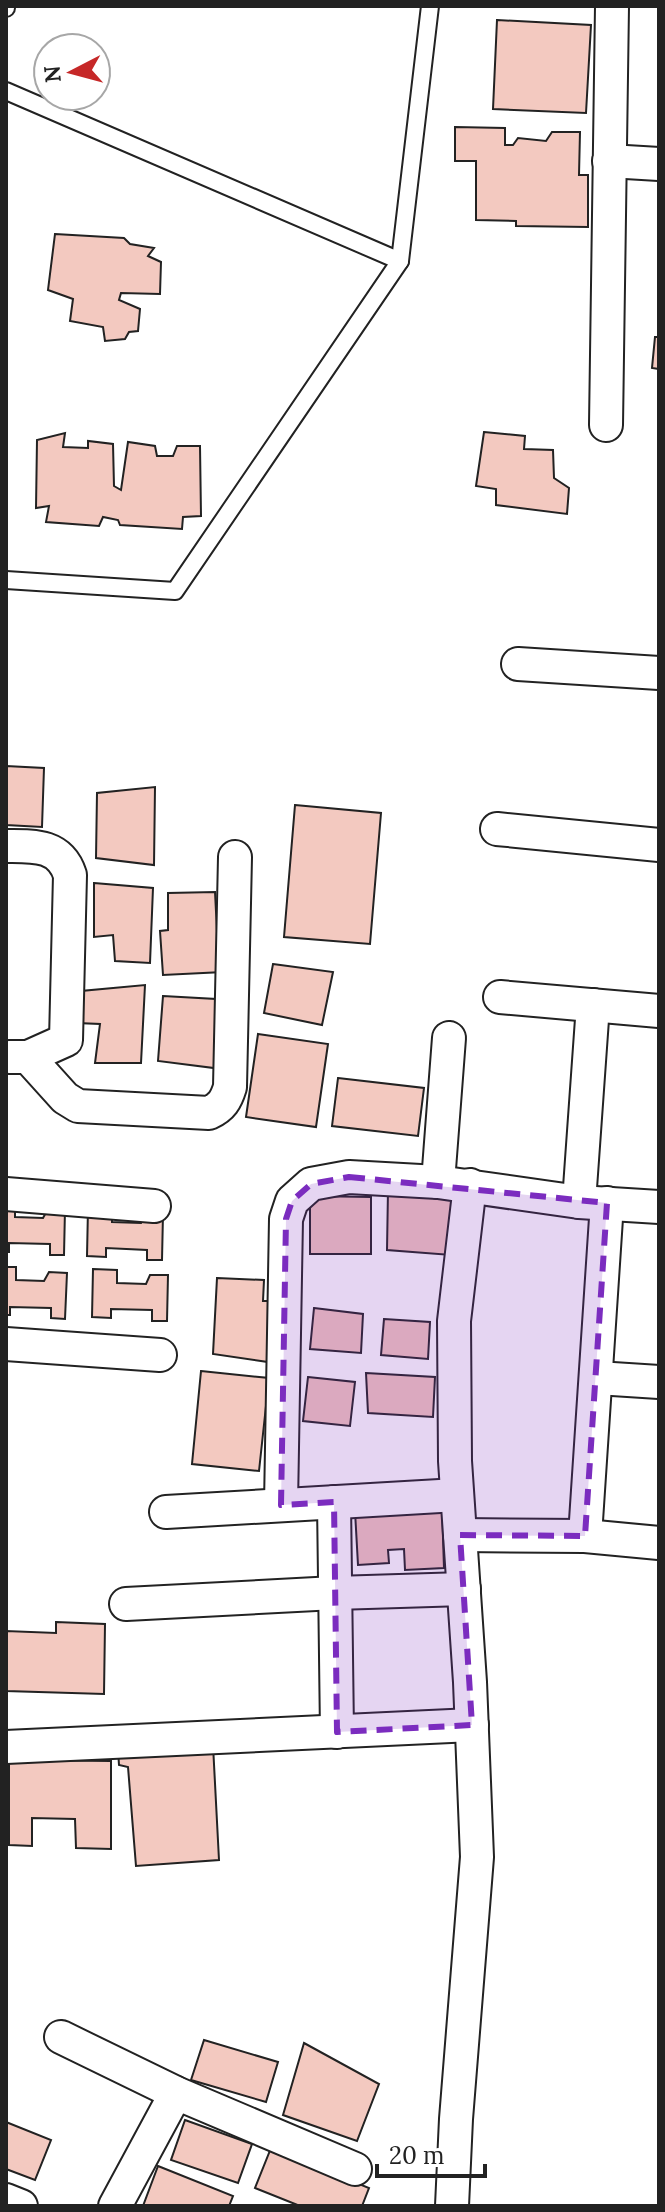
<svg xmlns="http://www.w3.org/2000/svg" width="665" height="2212" viewBox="0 0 665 2212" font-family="Lora,serif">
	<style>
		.building { fill: #f3c9c0; stroke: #222; stroke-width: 2 }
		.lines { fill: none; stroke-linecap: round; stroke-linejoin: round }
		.service-casing { stroke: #222; stroke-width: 20 }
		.minor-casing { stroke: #222; stroke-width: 36 }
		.service { stroke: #fff; stroke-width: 16 }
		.minor { stroke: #fff; stroke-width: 32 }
		.marked { fill: #7b2cbf; fill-opacity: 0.2; stroke: #7b2cbf; stroke-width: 6; stroke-dasharray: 16 10; stroke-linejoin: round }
	</style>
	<rect width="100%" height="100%" fill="#fff"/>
	<g class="building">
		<path d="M497 20 591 25 586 113 493 109Z"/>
		<path d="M455 127 505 128V145H513L518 138 546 141 552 132H580L579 175H588V227L516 226V221L476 220V161H455Z"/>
		<path d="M55 234 124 238 130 244 154 248 148 256 161 262 160 294 121 293 119 300 140 309 138 331 129 332 125 339 105 341 103 327 70 321 73 299 48 290Z"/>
		<path d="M655 337H659V369L652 368Z"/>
		<path d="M484 432 525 436 524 449 553 450 554 478 569 488 567 514 496 505V489L476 486Z"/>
		<path d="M65 433 63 447 88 448V441L113 444 114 486 121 490 128 442 155 446 157 456H173L177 446H200L201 516 183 517 182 529 120 525 118 520 103 517 99 526 46 522 49 506 36 508 37 440Z"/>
		<path d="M6 766 44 768 42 827 6 825Z"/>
		<path d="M155 787 154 865 96 858 97 793Z"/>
		<path d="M295 805 381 813 370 944 284 937Z"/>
		<path d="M94 883 153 888 150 963 115 961 113 935 94 937Z"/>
		<path d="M215 892 217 931 222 930 223 972 163 975 160 931 168 930V893Z"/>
		<path d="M273 964 333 972 322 1025 264 1013Z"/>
		<path d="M145 985 141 1063H95L100 1024 77 1023 81 991Z"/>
		<path d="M163 996 216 999 214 1068 158 1061Z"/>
		<path d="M258 1034 328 1044 316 1127 246 1117Z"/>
		<path d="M338 1078 424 1088 418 1136 332 1126Z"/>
		<path d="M388 1190 454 1199 451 1255 387 1250Z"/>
		<path d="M310 1196 371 1197V1254H310Z"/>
		<path d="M6 1204H15V1217L43 1218 48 1209H65L64 1255H50V1244L9 1243V1252H6Z"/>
		<path d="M88 1208 112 1209V1222L141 1223 145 1214H163L162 1260H147V1250L106 1248V1257L87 1256Z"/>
		<path d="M6 1267H16V1280L44 1281 49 1272 67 1273 65 1319 51 1318V1308L10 1307V1315H6Z"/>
		<path d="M93 1269 117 1270V1283L146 1284 150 1275H168L167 1321H152V1310L111 1309V1318L92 1317Z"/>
		<path d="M217 1278 264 1280 263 1301H270L268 1362 213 1354Z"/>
		<path d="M314 1308 363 1314 361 1353 310 1349Z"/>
		<path d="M384 1319 430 1322 428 1359 381 1355Z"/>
		<path d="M201 1371 269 1378 259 1471 192 1464Z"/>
		<path d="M366 1373 435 1377 433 1417 368 1413Z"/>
		<path d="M308 1377 355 1382 350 1426 303 1421Z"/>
		<path d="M442 1507 444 1568 405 1570 404 1549 388 1550 389 1563 358 1565 355 1511Z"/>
		<path d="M56 1622 105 1624 104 1694 6 1691V1631L56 1633Z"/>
		<path d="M213 1745 219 1860 136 1866 128 1767 119 1765 118 1750Z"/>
		<path d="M9 1760 111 1761V1849L76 1848 75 1819 32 1818V1846L9 1845Z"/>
		<path d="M204 2040 278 2062 266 2102 191 2080Z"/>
		<path d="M304 2043 379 2084 357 2141 283 2115Z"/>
		<path d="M185 2120 252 2144 238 2183 171 2160Z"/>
		<path d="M6 2122 51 2140 35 2180 6 2169Z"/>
		<path d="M271 2148 369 2188 362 2206H300L255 2188Z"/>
		<path d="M158 2166 233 2196 229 2206H143Z"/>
	</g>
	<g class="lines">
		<g class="service-casing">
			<g id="service">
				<path d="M6 8V6"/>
				<path d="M6 91 400 261"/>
				<path d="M6 580 175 591 400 261 430 6"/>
			</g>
		</g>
		<g class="minor-casing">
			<g id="minor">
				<path d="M609 161 659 164"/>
				<path d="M606 425 612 6"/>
				<path d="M518 664 659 673"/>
				<path d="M497 829 659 845"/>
				<path d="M6 846C33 846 60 844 70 875L66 1040 28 1057H9"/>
				<path d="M500 997 659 1011"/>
				<path d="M28 1057 65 1098 78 1106 209 1113C222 1107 226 1100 230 1087L235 857"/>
				<path d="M438 1182 449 1038"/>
				<path d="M6 1194 154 1206"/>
				<path d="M579 1202 593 1005"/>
				<path d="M6 1344 160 1355"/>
				<path d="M597 1378 659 1382"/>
				<path d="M334 1502 337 1732"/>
				<path d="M281 1505 286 1219 292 1201 311 1184 349 1177 438 1182 579 1202 659 1207"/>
				<path d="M166 1512 457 1495"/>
				<path d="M460 1535 585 1536 659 1543"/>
				<path d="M585 1536 607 1203"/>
				<path d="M126 1604 335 1593 464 1589"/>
				<path d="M6 1747 472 1725"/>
				<path d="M61 2037 176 2093 355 2169"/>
				<path d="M6 2200 21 2206"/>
				<path d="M115 2206 176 2093"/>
				<path d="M452 2206 456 2119 477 1857 470 1682 455 1461 454 1321 470 1185"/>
			</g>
		</g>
		<use href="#service" class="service"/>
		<use href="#minor" class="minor"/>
	</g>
	<path class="marked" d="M349 1177 607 1203 585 1536 460 1535 472 1725 337 1732 334 1502 281 1505 286 1219 292 1201 311 1184Z"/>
	<rect width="665" height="2212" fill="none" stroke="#222222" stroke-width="16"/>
	<g transform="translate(72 72) rotate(264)"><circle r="38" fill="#ffffff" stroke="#a7a7a7" stroke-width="2"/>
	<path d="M0-6L14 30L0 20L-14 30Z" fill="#c62828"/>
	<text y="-12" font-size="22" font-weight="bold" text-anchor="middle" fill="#222222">N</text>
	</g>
	<path d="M377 2164v12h108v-12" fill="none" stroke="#222222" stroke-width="4"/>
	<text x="389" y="2164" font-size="24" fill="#222222" stroke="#ffffff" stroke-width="6" paint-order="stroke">20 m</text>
</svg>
